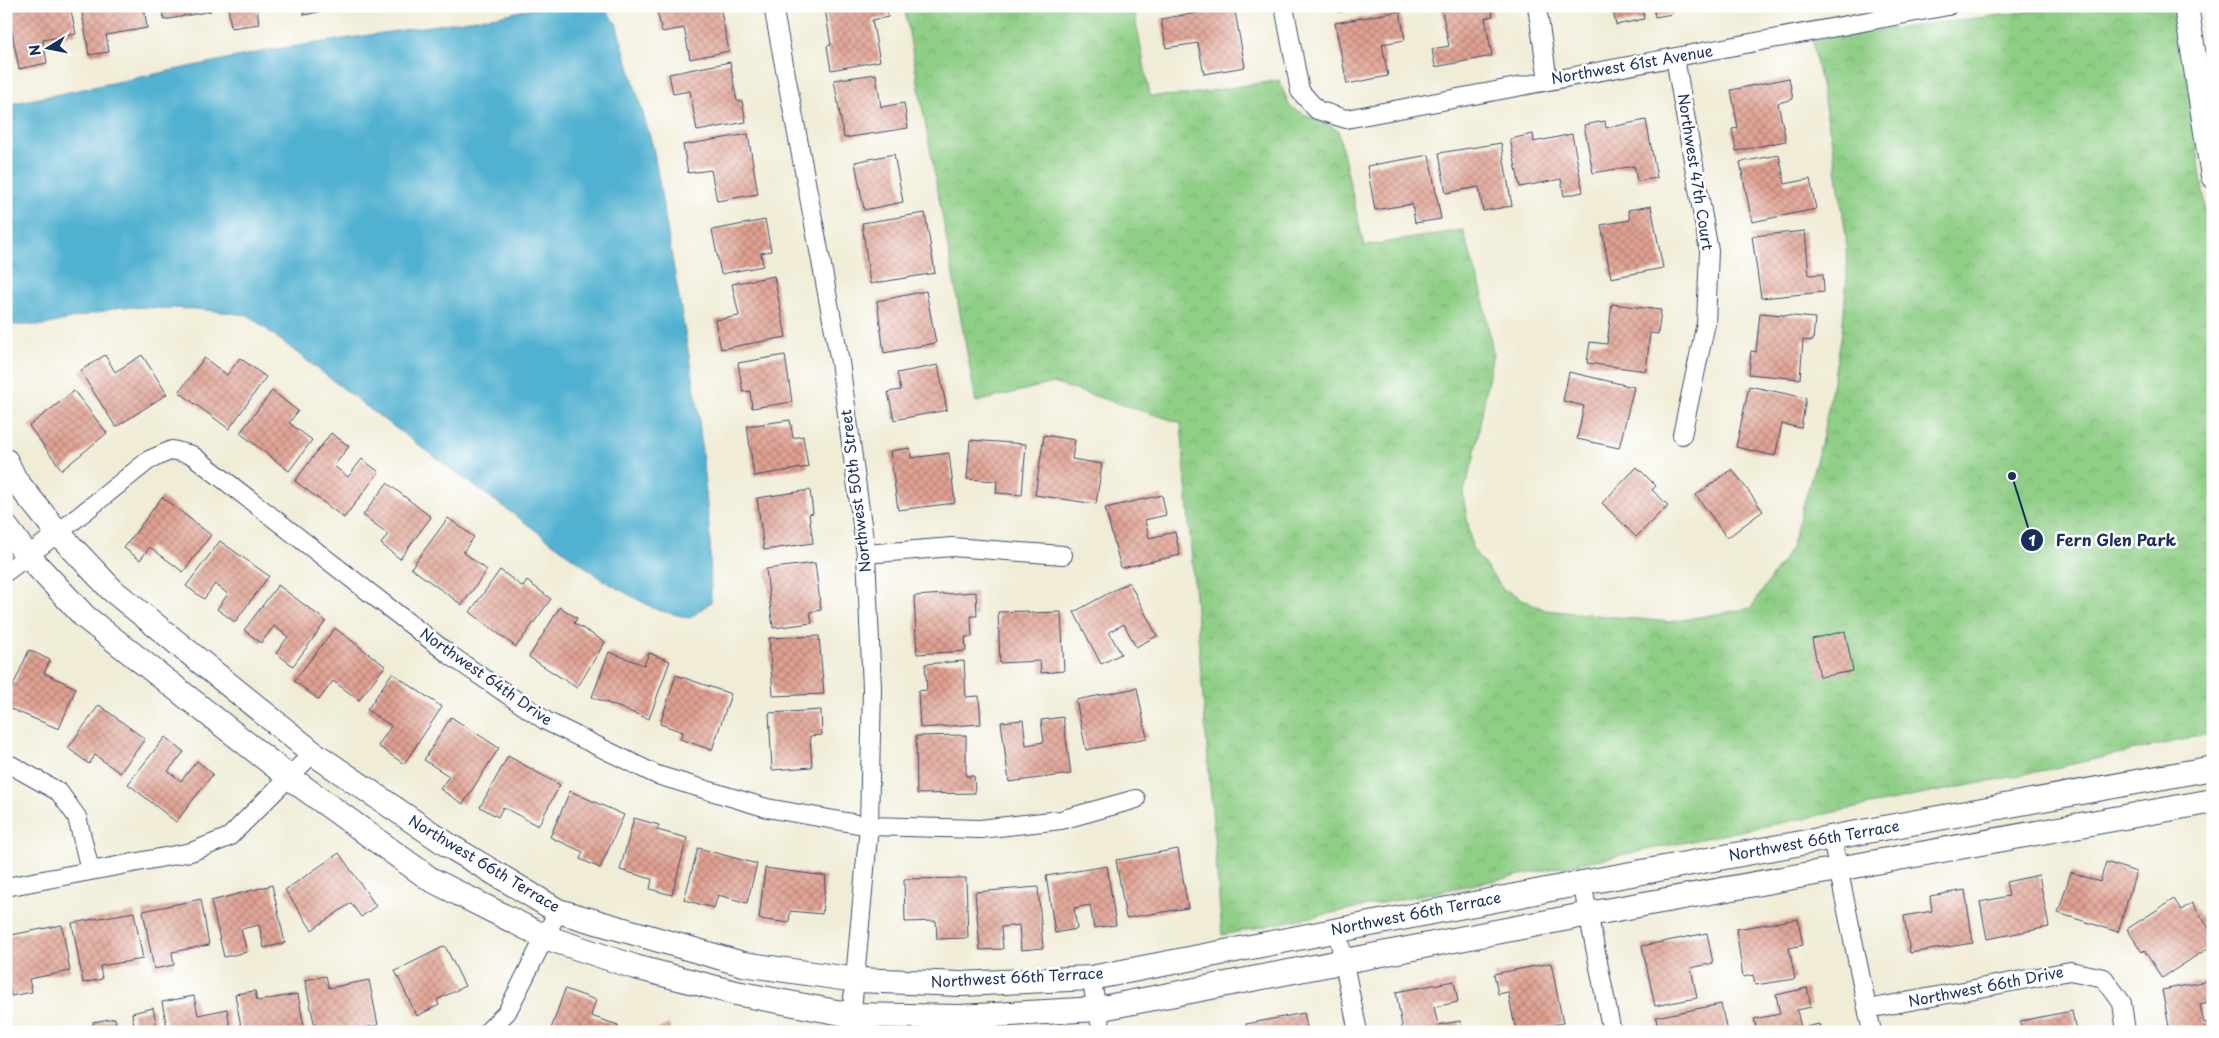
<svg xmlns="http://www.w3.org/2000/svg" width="2219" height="1038" viewBox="0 0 2219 1038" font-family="'Playpen Sans',sans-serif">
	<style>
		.park { fill: url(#park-crowns); stroke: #547e72 }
		.water { fill: #51b1d0; stroke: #367097 }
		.building { fill: url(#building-cross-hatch) }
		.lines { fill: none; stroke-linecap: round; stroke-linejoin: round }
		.street-casing { stroke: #3b4b70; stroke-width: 20 }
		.secondary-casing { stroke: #3b4b70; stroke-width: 26 }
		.street { stroke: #fff; stroke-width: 18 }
		.secondary { stroke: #fff; stroke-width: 24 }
		.labels { text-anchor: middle; stroke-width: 5; stroke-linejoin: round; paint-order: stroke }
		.street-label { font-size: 15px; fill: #1b2f5e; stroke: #fff }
		.leader { fill: none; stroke: #1b2f5e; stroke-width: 2 }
		.callout-dot { fill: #1b2f5e; stroke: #fff; stroke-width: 2 }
		.mark-label { font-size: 15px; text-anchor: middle; font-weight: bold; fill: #fff }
		.callout-label { font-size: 16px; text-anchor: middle; font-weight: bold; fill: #1b2f5e; stroke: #fff; stroke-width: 5; stroke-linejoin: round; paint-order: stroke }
	</style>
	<defs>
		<pattern id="park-crowns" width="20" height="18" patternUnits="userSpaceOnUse" patternTransform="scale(1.25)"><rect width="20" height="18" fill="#8ece85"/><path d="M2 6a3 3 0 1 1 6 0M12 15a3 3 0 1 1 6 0" fill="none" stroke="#7ab175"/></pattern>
		<pattern id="building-cross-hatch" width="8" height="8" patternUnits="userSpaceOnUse" patternTransform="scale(1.25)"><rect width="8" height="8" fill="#e1a191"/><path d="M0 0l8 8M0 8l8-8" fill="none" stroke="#b6847a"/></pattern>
	</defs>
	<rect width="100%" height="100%" fill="#fff"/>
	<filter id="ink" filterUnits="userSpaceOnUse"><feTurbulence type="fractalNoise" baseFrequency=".02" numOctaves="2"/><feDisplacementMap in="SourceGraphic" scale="10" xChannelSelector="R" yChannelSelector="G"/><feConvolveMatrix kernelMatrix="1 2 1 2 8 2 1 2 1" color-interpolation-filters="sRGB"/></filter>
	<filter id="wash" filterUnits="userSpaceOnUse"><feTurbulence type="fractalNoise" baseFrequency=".0096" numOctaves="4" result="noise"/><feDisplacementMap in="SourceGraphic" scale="20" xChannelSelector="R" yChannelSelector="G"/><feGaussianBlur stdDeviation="1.12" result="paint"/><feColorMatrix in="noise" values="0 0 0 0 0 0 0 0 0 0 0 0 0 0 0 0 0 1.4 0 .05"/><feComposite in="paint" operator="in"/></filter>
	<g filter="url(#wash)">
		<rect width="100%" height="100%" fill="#f0ecd6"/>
		<path class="park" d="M904 6H1133L1150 96 1185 95 1279 80 1290 107 1338 130 1364 246 1463 230 1482 292 1493 353 1474 457 1463 495 1472 548 1503 589 1545 610 1670 622 1751 608 1791 548 1822 440 1842 333 1847 277 1846 236 1833 148 1812 39 2072 6H2177L2213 262V733L2055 768 1222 935 1181 423 1053 383 976 402Z"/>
		<path class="water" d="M542 6H602L616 23 653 147 698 408 710 538 711 602 690 618 657 610 606 582 371 410 248 315 197 309 121 307 45 325H14L6 310V105L270 50 503 15Z"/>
		<g id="blocks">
			<g class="building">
				<path d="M7 6H70L76 34 43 40 47 63 19 69Z"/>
				<path d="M81 6H144L147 28 106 35 109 52 89 55Z"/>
				<path d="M161 6H210L211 11 164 20Z"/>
				<path d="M228 6H257L259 24 231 28Z"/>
				<path d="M302 6H331L332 9 304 15Z"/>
				<path d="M656 6H720L729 51 690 59 684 28 662 32Z"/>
				<path d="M841 6H886L888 17 872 20 880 61 831 70 827 46 831 45 825 9Z"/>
				<path d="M1234 6 1245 67 1204 74 1198 43 1166 48 1161 19Z"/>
				<path d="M1337 6H1367V7L1339 12Z"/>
				<path d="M1441 6H1491L1493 16 1485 18 1492 56 1435 67 1432 49 1449 46Z"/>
				<path d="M1612 6H1642L1644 19 1616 25Z"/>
				<path d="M1653 6H1670L1672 14 1655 17Z"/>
				<path d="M1400 11 1405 40 1382 44 1388 76 1347 84 1335 23Z"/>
				<path d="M730 62 737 101H742L746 122 697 131 690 91 673 94 669 74Z"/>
				<path d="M876 74 881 107 904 103 908 128 844 138 834 80Z"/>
				<path d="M1789 78 1793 99 1778 103 1786 141 1736 151 1732 129 1738 128 1731 90Z"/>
				<path d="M1646 120 1657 178 1637 181 1634 166 1593 173 1584 125 1605 121 1606 128Z"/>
				<path d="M748 134 758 194 717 201 711 170 688 173 683 145Z"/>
				<path d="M1533 134 1534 142 1572 134 1583 192 1564 196 1561 179 1520 187 1510 139Z"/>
				<path d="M1501 143 1512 206 1483 211 1479 187 1446 193 1439 153Z"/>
				<path d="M894 154 903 202 864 210 855 162Z"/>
				<path d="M1429 155 1441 219 1415 223 1412 204 1375 210 1367 166Z"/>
				<path d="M1779 155 1785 184 1810 179 1816 209 1752 222 1740 162Z"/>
				<path d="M1651 206 1663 268 1611 278 1601 225 1630 220 1628 210Z"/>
				<path d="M925 213 935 273 870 284 862 223Z"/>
				<path d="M765 220 771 251 761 253 763 266 721 274 712 230Z"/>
				<path d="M1805 231 1809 275 1823 274 1824 292 1761 298 1752 236Z"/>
				<path d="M774 276 786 337 721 349 715 320 739 316 732 284Z"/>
				<path d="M926 291 936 343 884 353 877 301Z"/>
				<path d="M1612 304 1661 310 1658 334 1650 333 1646 371 1587 363 1590 342 1607 344Z"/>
				<path d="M1760 313 1815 318 1813 341 1803 340 1800 379 1749 374 1751 351 1756 352Z"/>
				<path d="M105 355 115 372 142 355 167 394 116 427 80 371Z"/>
				<path d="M785 355 792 402 752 408 750 391 743 392 738 363Z"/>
				<path d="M204 358 227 375 240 358 266 377 229 429 179 392Z"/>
				<path d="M938 365 947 410 894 420 888 392 901 390 897 373Z"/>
				<path d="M1569 372 1634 387 1619 448 1577 439 1584 406 1563 401Z"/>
				<path d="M1749 386 1806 398 1801 428 1782 424 1775 456 1736 447Z"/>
				<path d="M74 391 107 433 62 470 29 426Z"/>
				<path d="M272 391 298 411 289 423 312 440 289 471 240 433Z"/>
				<path d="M790 420 793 438 803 436 808 467 754 476 747 426Z"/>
				<path d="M331 433 349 446 334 466 348 477 362 459 379 472 344 518 295 481Z"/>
				<path d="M1044 435 1075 440 1072 459 1102 464 1096 504 1035 495Z"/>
				<path d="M970 440 1026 444 1022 495 996 493 997 481 967 479Z"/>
				<path d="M910 448 911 458 949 453 955 503 898 510 890 451Z"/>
				<path d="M1637 467 1656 486 1652 490 1668 505 1636 537 1602 503Z"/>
				<path d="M1732 469 1763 511 1727 538 1696 495Z"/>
				<path d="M387 483 431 517 400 559 381 544 388 534 363 515Z"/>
				<path d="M810 490 813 513 809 514 813 543 764 550 757 498Z"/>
				<path d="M1162 495 1166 515 1145 520 1149 538 1175 532 1180 555 1121 568 1105 508Z"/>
				<path d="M162 497 211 535 183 572 150 547 140 560 124 548Z"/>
				<path d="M448 518 474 537 463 552 487 570 462 605 411 568Z"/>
				<path d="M220 541 269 576 235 622 217 609 228 594 215 584 204 599 186 586Z"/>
				<path d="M815 563 821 610 810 612 812 623 773 628 766 569Z"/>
				<path d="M500 570 523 587 527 581 551 599 516 647 470 612Z"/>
				<path d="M1129 582 1157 636 1136 647 1124 624 1109 632 1121 654 1101 664 1074 612Z"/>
				<path d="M278 585 326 621 293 666 276 653 288 637 274 626 261 643 244 630Z"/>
				<path d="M976 592 977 616H971L972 637H965L966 651 917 654 914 596Z"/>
				<path d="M560 607 577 618 574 623 605 642 577 688 529 657Z"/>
				<path d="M1028 611V613L1061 612 1064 671 1041 673 1040 661 1000 663 998 612Z"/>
				<path d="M335 628 385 666 359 700 333 681 319 700 294 681Z"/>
				<path d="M1845 631 1853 671 1820 677 1812 639Z"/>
				<path d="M819 636 824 694 773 696 769 638Z"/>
				<path d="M29 650 50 660 44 673 76 688 59 729 6 707V702Z"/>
				<path d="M609 652 644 665 649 653 670 661 649 719 592 697Z"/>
				<path d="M964 661 966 697 979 696 981 724 920 728 918 691 927 690 925 664Z"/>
				<path d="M392 673 442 707 404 764 378 746 391 726 367 710Z"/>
				<path d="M676 675 731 694 712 750 680 739 683 732 660 724Z"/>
				<path d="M1137 688 1147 738 1086 750 1076 700Z"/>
				<path d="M99 705 145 739 120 773 95 755 89 764 68 748Z"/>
				<path d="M821 710 822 735 810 736 812 767 772 770 769 713Z"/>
				<path d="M451 717 499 748 463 804 440 789 449 776 424 760Z"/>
				<path d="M1063 717 1071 774 1009 782 1001 722 1023 720 1026 745 1044 742 1041 720Z"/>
				<path d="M966 735V776H974L975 793 917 794 916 736Z"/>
				<path d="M165 737 184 752 168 771 181 781 197 761 213 774 176 822 128 784Z"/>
				<path d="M508 756 560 785 538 826 503 807 498 817 480 807Z"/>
				<path d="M570 791 624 815 600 868 580 859 583 852 550 837Z"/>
				<path d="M634 818 659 825 657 830 687 838 672 895 650 889 652 879 620 870Z"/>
				<path d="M698 848 757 864 747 903 718 895 714 908 684 900Z"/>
				<path d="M1178 849 1188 908 1126 918 1116 860Z"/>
				<path d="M339 853 376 906 361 917 351 903 312 930 285 890Z"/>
				<path d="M2106 862 2136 872 2118 932 2058 913 2071 872 2100 882Z"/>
				<path d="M1107 866 1116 925 1094 928 1090 905 1074 908 1077 929 1055 933 1046 876Z"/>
				<path d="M765 868 826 876 822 914 790 911 789 923 759 919Z"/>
				<path d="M2039 875 2049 927 1987 939 1980 902 2009 896 2006 882Z"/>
				<path d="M966 878 968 938 937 939 936 921 905 922 904 879Z"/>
				<path d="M272 885 285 943 264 948 259 925 241 929 247 952 224 957 211 901Z"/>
				<path d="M1038 887 1043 948 1021 950 1019 925 1001 927 1003 949 980 950 975 892Z"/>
				<path d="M1965 890 1973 943 1910 953 1904 916 1932 911 1930 896Z"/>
				<path d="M201 899 209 945 172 952 174 965 154 969 143 911Z"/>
				<path d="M2174 899 2181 910 2192 903 2213 934V945L2162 978 2144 950 2142 952 2127 929Z"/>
				<path d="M134 912 143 959 100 966 102 979 83 983 72 923Z"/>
				<path d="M1798 919 1803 945 1789 948 1795 979 1755 985 1753 975 1743 977 1736 929Z"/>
				<path d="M62 925 70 971 29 979 32 992 11 996 6 970V936Z"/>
				<path d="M1707 933 1713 963 1691 968 1697 998 1655 1006 1642 946Z"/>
				<path d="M445 946 465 986 437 1000 439 1005 417 1016 395 971Z"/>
				<path d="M1551 963 1563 1023 1516 1032 1508 992 1498 994 1494 974Z"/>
				<path d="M326 976 329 988 369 980 378 1025 342 1032H316L305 980Z"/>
				<path d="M2213 980V1002L2200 1005 2204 1023 2213 1021V1032H2170L2162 990Z"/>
				<path d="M1454 981 1458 1002 1434 1007 1438 1025 1460 1021 1462 1032H1403L1396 992Z"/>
				<path d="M1807 988 1811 1007 1797 1010 1801 1028 1819 1024 1821 1032H1757L1754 1019 1780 1014 1776 995Z"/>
				<path d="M565 989 596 1000 591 1016 618 1025 616 1032H550Z"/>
				<path d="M255 991 257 1001 298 994 305 1032H242L235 994Z"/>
				<path d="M194 996 198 1015 227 1009 231 1032H168L162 1002Z"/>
				<path d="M1721 1004 1727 1032H1658L1656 1017Z"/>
				<path d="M153 1008 158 1032H135L132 1013Z"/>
				<path d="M2072 1011 2076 1032H2022L2020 1021Z"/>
				<path d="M1304 1013 1308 1032H1247L1246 1024Z"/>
				<path d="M115 1018 117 1032H94L93 1022Z"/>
				<path d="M669 1024 673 1032H653Z"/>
			</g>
		</g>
	</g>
	<g filter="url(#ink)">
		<use href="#blocks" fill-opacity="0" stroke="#3b4b70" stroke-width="1"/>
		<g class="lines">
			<g class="street-casing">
				<g id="street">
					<path d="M773 6 840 362 866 554 872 688 869 826 850 1032"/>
					<path d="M1284 6 1300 91 1317 110 1346 119 1948 6"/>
					<path d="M1537 6 1548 80"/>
					<path d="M1675 58 1709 251 1706 323 1682 435"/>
					<path d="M866 554 952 547 1063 555"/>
					<path d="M6 572 58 533 149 460 172 450 192 455 450 655 546 721 657 775 767 808 869 826 980 829 1061 820 1136 799"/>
					<path d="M11 765 59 792 77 817 90 870"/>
					<path d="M1832 838 1872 1032"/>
					<path d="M1582 883 1612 1032"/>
					<path d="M6 887 191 852 229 837 313 753"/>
					<path d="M1337 929 1358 1032"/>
					<path d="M1091 978 1102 1032"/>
					<path d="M1868 1009 2070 971 2104 978 2122 1003 2126 1032"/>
					<path d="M487 1032 507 1012 558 911"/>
				</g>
			</g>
			<g class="secondary-casing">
				<g id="secondary">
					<path d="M2186 6 2213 176"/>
					<path d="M6 461 15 480 58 533 112 590 313 753 448 845 558 911 743 964 856 980 961 984 1091 978 1582 883 2213 768"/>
					<path d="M6 527 27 555 85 617 289 777 430 879 545 937 635 967 736 993 852 1015 960 1017 1097 1009 1589 914 2213 801"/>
				</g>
			</g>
			<use href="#street" class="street"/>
			<use href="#secondary" class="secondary"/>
		</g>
	</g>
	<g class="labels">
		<g class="street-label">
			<text transform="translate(1632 65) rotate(-10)" y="5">Northwest 61st Avenue</text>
			<text transform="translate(1695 172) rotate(81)" y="5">Northwest 47th Court</text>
			<text transform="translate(856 491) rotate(-97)" y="5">Northwest 50th Street</text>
			<text transform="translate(486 677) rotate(35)" y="5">Northwest 64th Drive</text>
			<text transform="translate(1814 841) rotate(-10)" y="5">Northwest 66th Terrace</text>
			<text transform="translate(484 864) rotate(31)" y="5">Northwest 66th Terrace</text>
			<text transform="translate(1416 914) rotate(-11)" y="5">Northwest 66th Terrace</text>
			<text transform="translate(1017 978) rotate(-3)" y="5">Northwest 66th Terrace</text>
			<text transform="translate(1986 987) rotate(-11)" y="5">Northwest 66th Drive</text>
		</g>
	</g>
	<path class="leader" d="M2012 476L2032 540"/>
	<g class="callout-dot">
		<circle cx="2012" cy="476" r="5"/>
		<circle cx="2032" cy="540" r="12"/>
	</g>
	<g class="mark-label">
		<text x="2032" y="546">1</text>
	</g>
	<g class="callout-label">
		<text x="2116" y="546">Fern Glen Park</text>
	</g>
	<rect width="2219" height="1038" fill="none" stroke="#fff" stroke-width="25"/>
	<g transform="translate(48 48) rotate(260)" stroke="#ffffff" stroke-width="4" paint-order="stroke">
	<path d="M0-4L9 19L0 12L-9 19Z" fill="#1b2f5e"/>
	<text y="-8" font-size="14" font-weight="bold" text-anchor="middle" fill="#1b2f5e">N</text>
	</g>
</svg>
